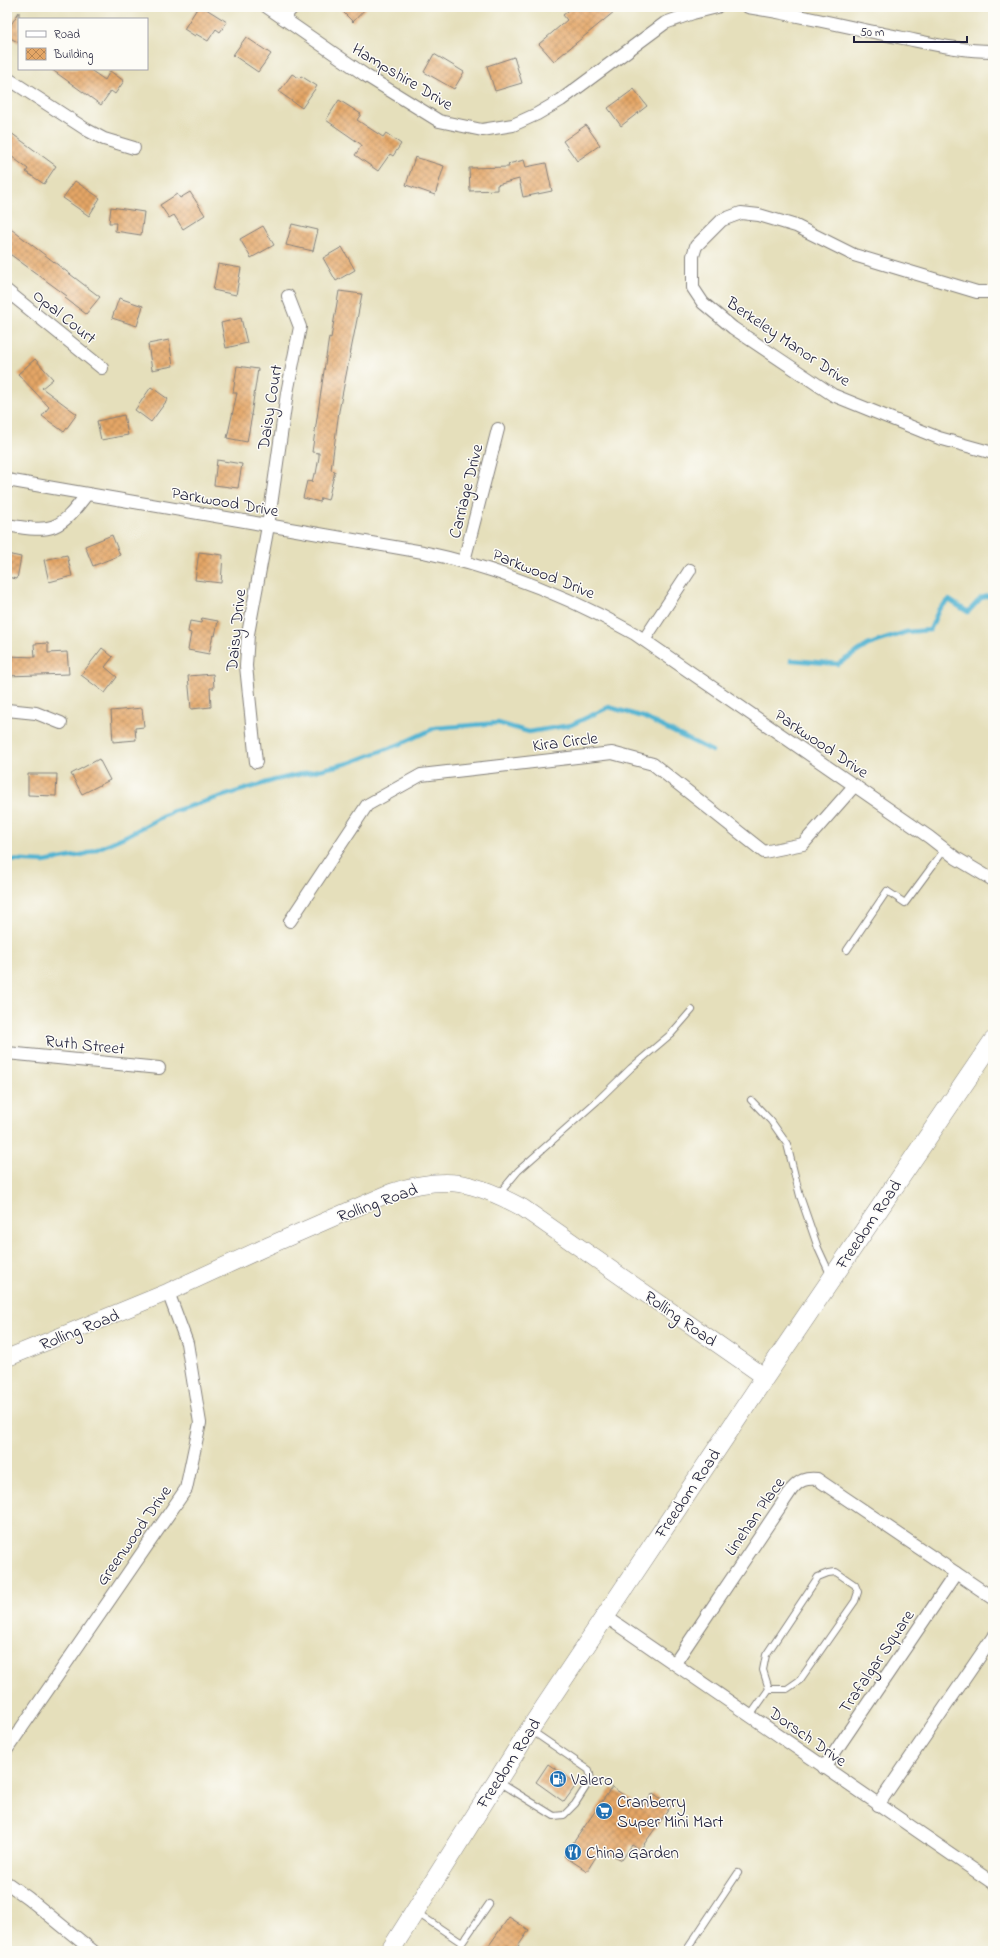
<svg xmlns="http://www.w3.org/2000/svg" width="1000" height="1958" viewBox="0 0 1000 1958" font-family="'Indie Flower',sans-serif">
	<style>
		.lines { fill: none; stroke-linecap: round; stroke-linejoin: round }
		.stream { stroke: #53b4d2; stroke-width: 4.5 }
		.building { fill: url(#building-cross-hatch) }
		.lane-casing { stroke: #84807b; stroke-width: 8 }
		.street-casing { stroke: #84807b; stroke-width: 14 }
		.secondary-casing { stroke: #84807b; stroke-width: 18 }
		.primary-casing { stroke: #84807b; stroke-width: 20 }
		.lane { stroke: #fff; stroke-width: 6 }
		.street { stroke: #fff; stroke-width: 12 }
		.secondary { stroke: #fff; stroke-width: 17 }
		.primary { stroke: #fff; stroke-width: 19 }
		.labels { text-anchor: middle; stroke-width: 3; stroke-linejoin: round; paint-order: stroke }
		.street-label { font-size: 17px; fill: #22223b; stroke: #fdfcf7 }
		.poi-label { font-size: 17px; fill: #22223b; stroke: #fdfcf7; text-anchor: start }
	</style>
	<defs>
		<pattern id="building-cross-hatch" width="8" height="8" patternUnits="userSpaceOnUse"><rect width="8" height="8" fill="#e4a666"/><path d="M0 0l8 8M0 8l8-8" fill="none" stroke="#b88755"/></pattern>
	</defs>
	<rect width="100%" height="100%" fill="#fdfcf7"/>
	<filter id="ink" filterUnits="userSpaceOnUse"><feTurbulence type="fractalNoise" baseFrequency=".025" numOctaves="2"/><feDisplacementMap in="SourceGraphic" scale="8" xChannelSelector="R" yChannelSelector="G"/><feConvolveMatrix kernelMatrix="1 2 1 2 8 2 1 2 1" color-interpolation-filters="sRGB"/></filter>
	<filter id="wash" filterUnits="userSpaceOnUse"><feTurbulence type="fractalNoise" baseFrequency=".012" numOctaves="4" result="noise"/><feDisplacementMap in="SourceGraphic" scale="16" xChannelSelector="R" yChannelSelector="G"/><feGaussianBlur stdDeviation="0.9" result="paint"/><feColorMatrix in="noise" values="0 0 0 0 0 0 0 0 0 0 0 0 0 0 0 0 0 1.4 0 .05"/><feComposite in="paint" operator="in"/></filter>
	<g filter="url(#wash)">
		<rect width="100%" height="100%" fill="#e5dfbb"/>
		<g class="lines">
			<g class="stream">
				<path d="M791 660 838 664 868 645 906 632 930 630 939 609 949 600 968 612 981 598 993 595"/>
				<path d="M7 860 44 862 86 854 128 835 171 812 275 780 349 763 400 744 435 728 498 723 529 732 571 725 609 707 643 717 712 751"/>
			</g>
		</g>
		<g id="blocks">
			<g class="building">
				<path d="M198 7H203L227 22 220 32 216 29 208 41 196 34 195 36 184 29Z"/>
				<path d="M338 7H367L353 22Z"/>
				<path d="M573 7H620L554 61 539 44 567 20 563 15Z"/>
				<path d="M19 12V43L7 36V31Z"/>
				<path d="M246 37 271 54 258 72 233 55Z"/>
				<path d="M434 54 464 72 454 89 424 72Z"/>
				<path d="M514 57 522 83 495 91 487 66Z"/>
				<path d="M51 69H89L105 80 110 71 124 81 115 94 111 91 101 105Z"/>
				<path d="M292 74 299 78 301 76 317 86 302 108 279 92Z"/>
				<path d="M634 89 647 106 621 126 608 108Z"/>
				<path d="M339 100 361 114 357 120 383 137 386 133 401 144 393 156 390 154 378 171 355 155 362 145 326 120Z"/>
				<path d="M586 125 600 145 577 161 563 141Z"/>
				<path d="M7 130 56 166 44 184 26 172 28 169 7 153Z"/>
				<path d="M415 157 444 166 435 195 406 185Z"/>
				<path d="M524 160 526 167 546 163 552 191 523 197 519 179 497 185V190L470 191 469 168 509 167 508 164Z"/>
				<path d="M75 181 100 198 89 216 63 198Z"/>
				<path d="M190 192 205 215 183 229 174 215 169 218 160 205 177 194 180 198Z"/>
				<path d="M111 207 144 212 141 235 115 231 116 223H109Z"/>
				<path d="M292 224 318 230 313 251 286 245Z"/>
				<path d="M7 226 100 297 86 314 65 298 67 296 7 252Z"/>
				<path d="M263 226 274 245 251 258 240 239Z"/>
				<path d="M342 247 355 270 336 281 323 258Z"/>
				<path d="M218 264 241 268 236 295 213 290Z"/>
				<path d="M339 291 362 294 339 411 331 470 335 471 328 500 321 498 320 502 303 498 307 481 312 482 314 474H316L319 457V453L312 452 329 337 331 338Z"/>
				<path d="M119 298 143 306 137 326 112 318Z"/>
				<path d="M241 318 247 343 226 348 221 323Z"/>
				<path d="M169 340 173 366 152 370 148 344Z"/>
				<path d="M35 359 53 379 42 388 77 414 64 432 42 416 49 407 18 374Z"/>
				<path d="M237 366 258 369 251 415H252L247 442 227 438 237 393H233Z"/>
				<path d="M151 387 168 399 151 422 135 410Z"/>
				<path d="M124 415 128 435 101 440 97 421Z"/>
				<path d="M217 460 242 464 238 488 214 485Z"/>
				<path d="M112 535 120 555 93 566 85 546Z"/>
				<path d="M199 552 223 555 221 583 195 580Z"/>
				<path d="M7 554 21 557 17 579 7 577Z"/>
				<path d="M67 555 72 576 49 582 44 560Z"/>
				<path d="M202 618 218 621 215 636 213 635 209 654 188 650 191 633 188 632 190 621 201 623Z"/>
				<path d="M48 643V653L67 652 69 674 7 676V656L35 657 34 644Z"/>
				<path d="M102 648 113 657 105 667 117 677 105 693 81 675Z"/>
				<path d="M213 674 214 688H210L211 707 191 709 188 676Z"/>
				<path d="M142 708 144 727 135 728 136 740 113 742 111 711Z"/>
				<path d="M99 759 110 780 82 794 71 774Z"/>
				<path d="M28 774H57L56 796 28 795Z"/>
				<path d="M548 1764 577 1784 564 1802 536 1782Z"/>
				<path d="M612 1787 642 1808 653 1793 671 1806 640 1850 632 1845 622 1860 601 1849 587 1871 564 1856Z"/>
				<path d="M509 1917 529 1930 515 1951H485Z"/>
			</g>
		</g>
	</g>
	<g filter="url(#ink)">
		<use href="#blocks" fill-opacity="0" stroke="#84807b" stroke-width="1"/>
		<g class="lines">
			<g class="lane-casing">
				<g id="lane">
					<path d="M847 950 887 891 905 903 945 849"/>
					<path d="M751 1100 771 1121 787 1144 800 1196 818 1248 830 1274"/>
					<path d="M499 1194 518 1171 597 1101 631 1068 671 1034 692 1010"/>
					<path d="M750 1716 769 1689H787L800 1680 855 1601 858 1592 855 1585 836 1572 828 1573 818 1577 766 1655 763 1670 769 1689"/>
					<path d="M499 1782 554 1816 564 1815 575 1804 591 1779 589 1770 532 1731"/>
					<path d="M416 1912 462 1943 489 1904"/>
					<path d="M686 1951 738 1873"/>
				</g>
			</g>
			<g class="street-casing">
				<g id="street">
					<path d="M267 7 365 75 439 121 482 130 513 125 537 114 561 100 665 23 693 13 717 7"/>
					<path d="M748 7C800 15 851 28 903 38 933 44 962 51 993 51"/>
					<path d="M283 18 293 7"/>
					<path d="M7 78 87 130 104 139 134 148"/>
					<path d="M7 291 102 368"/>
					<path d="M993 292H977L854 255 796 226 759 215 741 213 722 220 696 246 693 256V288L703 303 733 328 833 395 939 438 993 453"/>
					<path d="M7 480 423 552C498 568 568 596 635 634L929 837 956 858 993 880"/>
					<path d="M7 525C53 533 59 531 87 494"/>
					<path d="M464 561 498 429"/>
					<path d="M644 640 690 570"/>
					<path d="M7 710 36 713 61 723"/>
					<path d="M256 762 246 666 248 634 268 526 287 393 300 327 288 296"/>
					<path d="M290 921 367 805 421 775 612 753 653 764 764 852 803 844 855 785"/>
					<path d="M7 1053 159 1068"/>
					<path d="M605 1616 993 1883"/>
					<path d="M675 1663 792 1489C800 1480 805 1478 817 1479L993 1598"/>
					<path d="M7 1749 186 1489 200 1423 187 1343 168 1292"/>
					<path d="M824 1768 956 1573"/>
					<path d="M878 1805 993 1637"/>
					<path d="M7 1883 28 1898 93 1951"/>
				</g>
			</g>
			<g class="secondary-casing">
				<path id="secondary" d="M7 1358 168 1292 268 1246 392 1192C446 1175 474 1181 523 1208L765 1377"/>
			</g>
			<g class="primary-casing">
				<path id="primary" d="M390 1951 530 1729 765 1377 993 1041"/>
			</g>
			<use href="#lane" class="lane"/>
			<use href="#street" class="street"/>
			<use href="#secondary" class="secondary"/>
			<use href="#primary" class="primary"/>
		</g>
	</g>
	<defs>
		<g id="fuel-disc" transform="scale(0.9)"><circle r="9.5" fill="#1f6fb2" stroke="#fdfcf7"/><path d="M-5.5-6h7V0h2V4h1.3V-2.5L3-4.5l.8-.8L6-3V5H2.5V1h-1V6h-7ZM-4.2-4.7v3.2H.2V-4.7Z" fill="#fff"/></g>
		<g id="supermarket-disc" transform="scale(0.9)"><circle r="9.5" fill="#1f6fb2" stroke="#fdfcf7"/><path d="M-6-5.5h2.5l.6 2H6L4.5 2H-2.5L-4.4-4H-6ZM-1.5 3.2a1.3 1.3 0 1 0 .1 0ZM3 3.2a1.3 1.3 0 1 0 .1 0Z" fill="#fff"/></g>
		<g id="restaurant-disc" transform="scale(0.9)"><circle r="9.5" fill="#1f6fb2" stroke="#fdfcf7"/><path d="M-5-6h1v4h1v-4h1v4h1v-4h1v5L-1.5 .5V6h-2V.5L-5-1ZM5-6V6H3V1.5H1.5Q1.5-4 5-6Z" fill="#fff"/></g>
	</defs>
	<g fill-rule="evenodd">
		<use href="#fuel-disc" x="558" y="1779"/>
		<use href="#supermarket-disc" x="604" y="1811"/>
		<use href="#restaurant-disc" x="573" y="1852"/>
	</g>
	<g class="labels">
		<g class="street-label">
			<text transform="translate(403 76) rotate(31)" y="6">Hampshire Drive</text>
			<text transform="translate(65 316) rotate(39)" y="6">Opal Court</text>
			<text transform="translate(789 341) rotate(34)" y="6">Berkeley Manor Drive</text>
			<text transform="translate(269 407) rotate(-81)" y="6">Daisy Court</text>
			<text transform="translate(465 491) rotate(-76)" y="6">Carriage Drive</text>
			<text transform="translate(225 501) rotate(10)" y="6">Parkwood Drive</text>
			<text transform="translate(544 573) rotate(22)" y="6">Parkwood Drive</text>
			<text transform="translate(235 630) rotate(-84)" y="6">Daisy Drive</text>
			<text transform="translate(565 741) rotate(-7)" y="6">Kira Circle</text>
			<text transform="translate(822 743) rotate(34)" y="6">Parkwood Drive</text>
			<text transform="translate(85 1044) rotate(6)" y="6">Ruth Street</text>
			<text transform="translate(377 1202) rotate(-20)" y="6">Rolling Road</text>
			<text transform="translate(868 1224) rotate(-56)" y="6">Freedom Road</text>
			<text transform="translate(681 1318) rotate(35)" y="6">Rolling Road</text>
			<text transform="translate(79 1329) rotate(-22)" y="6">Rolling Road</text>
			<text transform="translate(687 1493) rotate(-56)" y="6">Freedom Road</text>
			<text transform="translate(754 1516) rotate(-55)" y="6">Linehan Place</text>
			<text transform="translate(133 1535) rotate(-55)" y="6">Greenwood Drive</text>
			<text transform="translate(876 1661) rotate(-56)" y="6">Trafalgar Square</text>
			<text transform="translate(808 1736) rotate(35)" y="6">Dorsch Drive</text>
			<text transform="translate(508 1763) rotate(-57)" y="6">Freedom Road</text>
		</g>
		<g class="poi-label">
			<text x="571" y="1785">Valero</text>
			<text x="617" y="1807">Cranberry<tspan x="617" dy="20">Super Mini Mart</tspan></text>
			<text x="586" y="1858">China Garden</text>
		</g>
	</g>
	<rect width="1000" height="1958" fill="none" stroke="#fdfcf7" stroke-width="24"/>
	<rect x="18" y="18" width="130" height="52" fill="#fdfcf7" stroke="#a5a5ac"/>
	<rect x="26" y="31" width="20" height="6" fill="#ffffff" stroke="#a5a5ac"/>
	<text x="54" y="38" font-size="12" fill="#22223b">Road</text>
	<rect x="26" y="48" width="20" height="12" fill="url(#building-cross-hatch)" stroke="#a5a5ac"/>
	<text x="54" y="58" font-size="12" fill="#22223b">Building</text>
	<path d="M854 36v6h113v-6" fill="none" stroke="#22223b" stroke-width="2"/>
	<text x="860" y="36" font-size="12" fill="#22223b" stroke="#fdfcf7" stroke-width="3" paint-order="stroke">50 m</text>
</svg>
